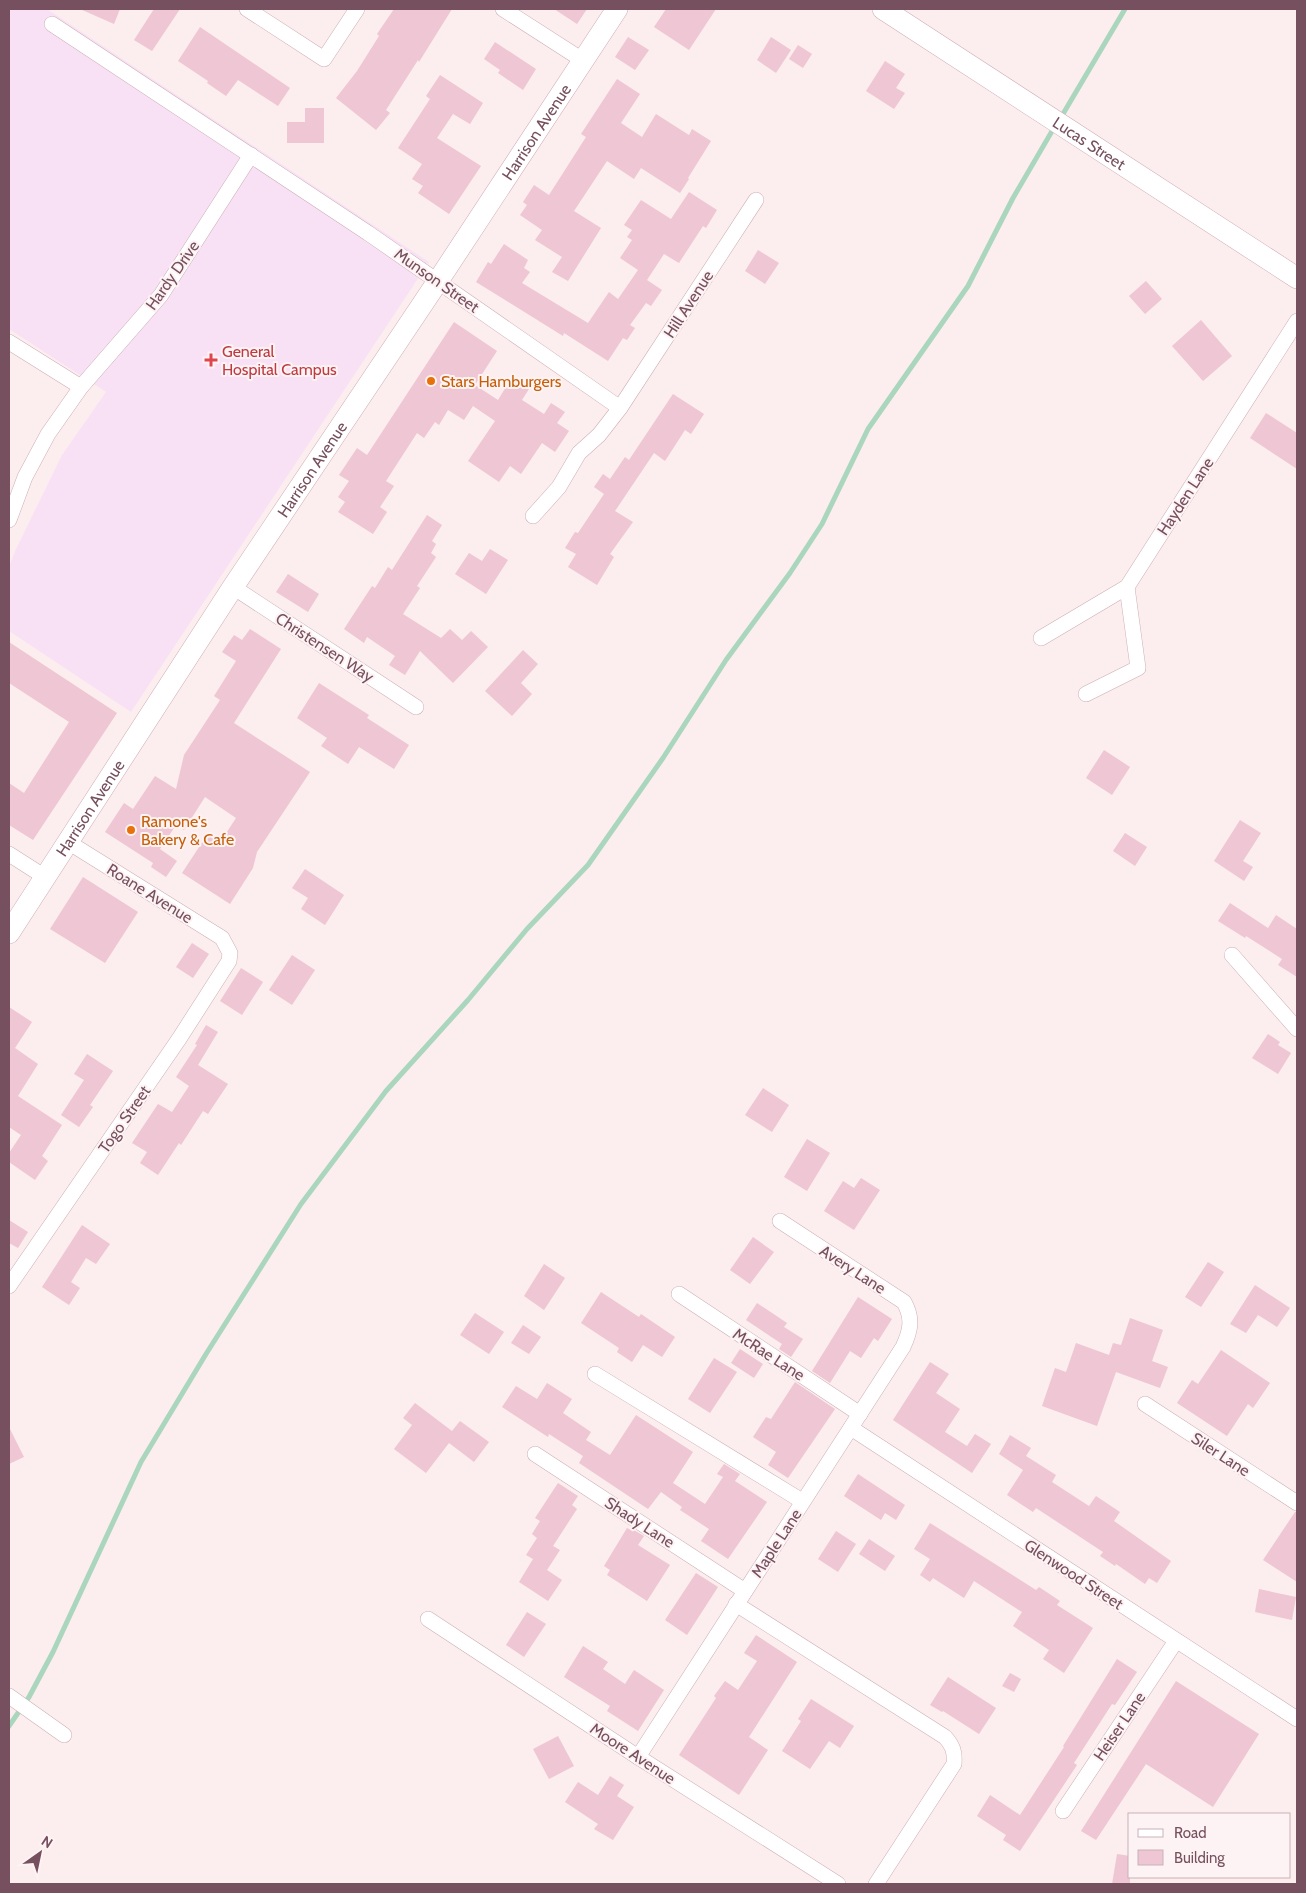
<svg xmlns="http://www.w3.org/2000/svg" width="1306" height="1893" viewBox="0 0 1306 1893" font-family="Cabin,sans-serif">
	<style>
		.medical { fill: #f9e1f5 }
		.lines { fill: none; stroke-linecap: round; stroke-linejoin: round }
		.stream { stroke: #a9d6bd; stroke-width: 5 }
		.building { fill: #efc6d3 }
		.street-casing { stroke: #ccb0b7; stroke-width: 16 }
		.secondary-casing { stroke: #ceaeb7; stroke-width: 22 }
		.street { stroke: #fff; stroke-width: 15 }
		.secondary { stroke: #fff; stroke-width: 21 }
		.health-dot { fill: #e0444e; stroke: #fef3f4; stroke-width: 2 }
		.food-dot { fill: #e8710a; stroke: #fef3f4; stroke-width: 2 }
		.labels { text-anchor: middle; stroke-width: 4; stroke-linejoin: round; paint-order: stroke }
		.street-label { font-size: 16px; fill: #76505e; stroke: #fef3f4 }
		.health-label { font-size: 16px; fill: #be3a42; stroke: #fef3f4; text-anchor: start }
		.food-label { font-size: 16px; fill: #c56008; stroke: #fef3f4; text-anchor: start }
	</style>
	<rect width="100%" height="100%" fill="#fcedee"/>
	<path class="medical" d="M9 9H47L429 262 131 712 9 631V567L16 549 62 455 106 392 9 329Z"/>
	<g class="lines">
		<g class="stream">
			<path d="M1060 119 1125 9"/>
			<path d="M9 1726 29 1697 53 1652 141 1462 206 1354 301 1204 386 1091 468 1000 527 929 588 865 663 758 726 660 790 573 822 524 868 429 968 286 1013 198 1055 126"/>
		</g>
	</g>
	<g class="building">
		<path d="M80 9H120L114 24Z"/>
		<path d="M154 9H180L152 51 134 40Z"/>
		<path d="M394 9H452L419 62 418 60 386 110 390 113 376 130 336 98 357 71 379 36 377 34Z"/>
		<path d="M554 9H587L577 24Z"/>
		<path d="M666 9H716L689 50 654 27Z"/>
		<path d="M200 27 290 88 278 106 238 80 226 96 207 83 208 81 178 61Z"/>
		<path d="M628 37 649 50 635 70 615 57Z"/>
		<path d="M771 37 791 50 776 73 757 60Z"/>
		<path d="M495 42 536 69 523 90 498 73 500 70 484 59Z"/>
		<path d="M798 45 812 54 803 68 789 59Z"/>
		<path d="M885 61 905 74 896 88 905 93 894 109 866 91Z"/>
		<path d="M440 75 483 103 470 124 453 114 437 138 481 166 449 214 418 193 423 186 412 179 422 164 398 148 430 99 426 96Z"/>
		<path d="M617 79 640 94 621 123 642 137 656 114 689 135 692 129 711 141 688 178 689 179 680 193 641 168 634 179 607 161 574 211 601 228 568 281 552 272 562 257 535 240 542 230 520 215 527 205 523 202 534 185 549 195 586 137 581 134Z"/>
		<path d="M305 108H324V143H287V122H305Z"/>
		<path d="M689 192 717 210 706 228 703 226 679 263 664 254 647 280 662 290 651 306 646 303 630 325 635 328 627 340 623 338 608 361 564 333 563 336 476 282 488 262 491 264 504 244 528 260 524 268 530 272 522 283 588 323 609 292 618 299 638 270 620 258 632 240 627 237 632 230 624 225 641 200 671 219Z"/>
		<path d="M758 250 779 263 765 284 745 271Z"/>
		<path d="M1146 281 1162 299 1145 314 1129 296Z"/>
		<path d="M1201 320 1232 356 1203 381 1172 346Z"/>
		<path d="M454 322 497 351 475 385 498 400 512 377 529 389 522 400 544 414 551 403 565 412 557 423 569 431 555 452 542 443 521 474 510 466 499 482 468 461 495 421 473 406 464 420 448 410 439 425 435 422 424 438 417 433 386 481 394 486 380 507 387 512 373 534 338 512 345 502 338 497 349 481 339 475 357 448 367 455Z"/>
		<path d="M673 394 704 414 691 434 685 430 665 461 654 453 615 511 633 522 610 554 614 557 597 585 568 567 576 554 565 548 575 532 578 533 604 494 594 487 603 474 610 479 625 457 629 460Z"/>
		<path d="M1266 413 1297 433V469L1250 438Z"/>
		<path d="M427 515 442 525 432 541 436 544 431 553 436 557 417 586 420 588 403 614 441 638 450 629 462 640 471 631 488 647 453 683 420 651 405 675 389 665 395 656 367 637 364 643 344 629 372 586 375 588 388 567 392 570Z"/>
		<path d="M490 549 508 560 486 594 455 574 469 553 482 561Z"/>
		<path d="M288 574 319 594 308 612 276 592Z"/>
		<path d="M250 629 281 649 234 723 310 772 257 852 253 868 230 904 182 873 209 832 221 841 236 818 205 797 184 830 176 825 160 849 177 861 166 877 151 867 153 863 105 832 124 803 133 809 155 776 176 789 184 755 220 700 214 696 236 661 222 652 234 635 242 640Z"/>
		<path d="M9 642 117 713 33 840 9 825V783L24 793 69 722 9 683Z"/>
		<path d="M523 650 538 664 521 683 532 694 512 716 485 691Z"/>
		<path d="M319 683 369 715 367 718 409 745 394 769 359 747 348 764 321 746 327 738 297 718Z"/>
		<path d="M1104 750 1130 767 1112 795 1086 778Z"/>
		<path d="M1240 820 1261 833 1243 861 1253 867 1244 881 1214 861Z"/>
		<path d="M1125 833 1147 847 1135 866 1113 851Z"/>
		<path d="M305 869 344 895 325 925 301 909 308 898 292 888Z"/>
		<path d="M83 877 138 912 105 963 50 929Z"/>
		<path d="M1230 903 1268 928 1276 915 1297 929V977L1278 965 1282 959 1246 936 1245 938 1218 921Z"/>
		<path d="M192 943 209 954 193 978 176 967Z"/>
		<path d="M292 955 315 970 292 1005 269 990Z"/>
		<path d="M241 968 263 982 242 1015 220 1001Z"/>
		<path d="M9 1007 32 1022 15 1048 38 1064 18 1096 62 1125 42 1156 48 1161 35 1180 9 1162V1153L21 1135 9 1127Z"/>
		<path d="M206 1025 218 1032 198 1065 228 1084 208 1114 203 1111 181 1145 179 1143 158 1175 140 1163 147 1152 132 1143 158 1104 172 1112 189 1086 176 1077 197 1045 195 1044Z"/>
		<path d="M1268 1034 1280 1042 1278 1045 1291 1053 1278 1074 1252 1058Z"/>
		<path d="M87 1054 113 1071 90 1105 93 1107 79 1127 61 1115 84 1080 74 1074Z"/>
		<path d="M763 1088 789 1105 772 1132 745 1115Z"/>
		<path d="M807 1139 830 1153 807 1191 784 1177Z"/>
		<path d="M861 1178 880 1190 854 1230 824 1211 843 1181 854 1188Z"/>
		<path d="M9 1220 28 1232 18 1248 9 1243Z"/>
		<path d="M82 1225 110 1244 96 1264 86 1258 71 1282 80 1288 69 1305 42 1287Z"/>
		<path d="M753 1237 774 1252 750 1284 730 1270Z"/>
		<path d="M1208 1262 1224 1272 1201 1307 1185 1297Z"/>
		<path d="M544 1264 565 1278 544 1310 524 1296Z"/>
		<path d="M1255 1285 1290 1308 1277 1327 1258 1315 1246 1333 1230 1324Z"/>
		<path d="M601 1292 639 1317 641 1314 675 1337 662 1357 643 1345 632 1362 617 1352 619 1348 581 1323Z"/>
		<path d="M858 1297 892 1319 878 1341 874 1338 861 1358 850 1351 830 1383 812 1371Z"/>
		<path d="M757 1303 787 1323 784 1327 803 1339 791 1357 779 1349 782 1344 746 1320Z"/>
		<path d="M475 1313 504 1332 489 1354 460 1335Z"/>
		<path d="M1130 1318 1163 1330 1152 1361 1168 1367 1160 1388 1116 1372 1097 1426 1042 1406 1055 1368 1066 1372 1076 1343 1109 1355 1113 1343 1121 1345Z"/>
		<path d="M523 1325 541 1337 529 1354 511 1343Z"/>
		<path d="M740 1349 763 1364 754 1378 731 1363Z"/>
		<path d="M1221 1350 1270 1383 1253 1408 1248 1404 1227 1436 1177 1403 1192 1380 1198 1384Z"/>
		<path d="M714 1358 737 1372 710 1413 688 1399Z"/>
		<path d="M930 1362 949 1374 936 1393 960 1409 945 1432 967 1446 975 1434 991 1444 972 1473 893 1420Z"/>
		<path d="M795 1382 835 1409 788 1478 768 1465 776 1452 753 1437 766 1417 771 1419Z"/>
		<path d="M547 1383 572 1399 563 1413 591 1432 586 1440 610 1455 636 1415 693 1452 673 1483 705 1504 723 1477 717 1474 724 1464 740 1474 735 1481 767 1502 728 1559 701 1541 709 1529 680 1510 682 1507 661 1492 648 1509 579 1463 583 1456 549 1434 548 1437 502 1407 516 1386 537 1399Z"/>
		<path d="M415 1403 452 1431 460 1421 489 1442 474 1462 449 1443 426 1473 394 1449 412 1425 403 1418Z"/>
		<path d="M9 1427 24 1457 9 1464Z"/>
		<path d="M1010 1435 1031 1448 1026 1456 1056 1475 1052 1482 1089 1506 1096 1496 1120 1512 1114 1521 1171 1561 1157 1583 1149 1578 1145 1584 1116 1564 1115 1566 1100 1556 1103 1552 1036 1508 1033 1512 1007 1495 1023 1470 999 1454Z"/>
		<path d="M858 1474 905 1505 896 1520 885 1513 881 1520 844 1496Z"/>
		<path d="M558 1483 578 1496 572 1505 577 1509 553 1546 560 1550 547 1570 562 1580 548 1601 519 1582 533 1559 526 1555 537 1538 532 1534 540 1521 535 1518Z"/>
		<path d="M1295 1512H1297V1582L1263 1560Z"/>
		<path d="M930 1523 1036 1590 1039 1587 1060 1601 1057 1605 1093 1628 1064 1673 1043 1659 1049 1650 1013 1626 1022 1612 974 1581 964 1598 933 1578 930 1582 920 1575 930 1559 914 1549Z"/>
		<path d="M627 1528 631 1530 632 1529 644 1536 638 1545 670 1565 647 1601 607 1575 610 1570 604 1566Z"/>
		<path d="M836 1531 856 1544 838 1572 818 1559Z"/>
		<path d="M869 1539 895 1556 885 1571 859 1554Z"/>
		<path d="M696 1573 718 1587 687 1635 665 1620Z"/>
		<path d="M1259 1589 1296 1597 1292 1620 1255 1612Z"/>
		<path d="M527 1612 546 1624 524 1657 506 1645Z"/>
		<path d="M756 1635 797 1662 749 1737 768 1750 739 1795 679 1755 716 1698 714 1696 725 1681 738 1690 757 1661 744 1653Z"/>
		<path d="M583 1646 608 1662 603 1669 625 1684 634 1670 664 1690 638 1731 607 1711 610 1706 564 1677Z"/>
		<path d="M1117 1659 1137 1672 1115 1705 1112 1704 1074 1763 1077 1765 1020 1851 1003 1840 1006 1835 977 1816 990 1795 1020 1815 1064 1747 1063 1746Z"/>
		<path d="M1010 1673 1021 1679 1014 1692 1002 1686Z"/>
		<path d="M948 1677 996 1708 979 1734 943 1711 942 1712 930 1705Z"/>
		<path d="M1176 1681 1259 1734 1213 1807 1146 1764 1096 1840 1081 1831Z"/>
		<path d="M811 1699 854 1726 840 1748 829 1741 810 1769 782 1751 801 1721 798 1719Z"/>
		<path d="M558 1736 574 1766 549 1779 533 1749Z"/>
		<path d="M610 1776 624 1785 617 1796 634 1807 613 1840 594 1829 598 1824 565 1802 578 1782 598 1795Z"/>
		<path d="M1117 1854 1130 1856 1128 1867H1130V1884H1112Z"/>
	</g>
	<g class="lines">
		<g class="street-casing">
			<g id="street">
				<path d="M247 9 324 59 357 9"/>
				<path d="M503 9 584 61"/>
				<path d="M52 24 368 233 620 408"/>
				<path d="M9 342 81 387"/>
				<path d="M533 516 559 487 579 453 599 435 620 408 756 200"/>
				<path d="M9 520 25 477 48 434 81 387 161 295 251 155"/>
				<path d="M233 587 416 707"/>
				<path d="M1041 638 1127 587 1297 321"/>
				<path d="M1086 694 1138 668 1127 587"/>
				<path d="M9 854 45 877"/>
				<path d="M1232 955 1297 1029"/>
				<path d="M9 1286 179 1039 229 961 230 953 222 938 68 842"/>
				<path d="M679 1294 860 1414"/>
				<path d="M595 1374 802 1501"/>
				<path d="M1145 1404 1297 1503"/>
				<path d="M851 1428 1297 1719"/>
				<path d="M535 1454 745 1591"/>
				<path d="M736 1604 945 1737C953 1746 955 1752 954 1764L876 1884"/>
				<path d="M428 1619 638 1757 838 1884"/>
				<path d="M9 1696 64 1735"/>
				<path d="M638 1757 903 1347C911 1330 913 1318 904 1302L780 1221"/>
				<path d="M1063 1811 1176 1641"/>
			</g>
		</g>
		<g class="secondary-casing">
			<g id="secondary">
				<path id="s1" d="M883 9 1297 278"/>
				<path id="s2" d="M9 933 233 587 438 281 617 9"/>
			</g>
		</g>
		<use href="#street" class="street"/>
		<use href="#secondary" class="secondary"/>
	</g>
	<path class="health-dot" d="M208.5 352.5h5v5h5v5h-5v5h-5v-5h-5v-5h5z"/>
	<g class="food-dot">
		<circle cx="431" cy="381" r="5"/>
		<circle cx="131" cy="830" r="5"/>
	</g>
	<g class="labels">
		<g class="street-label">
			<text dy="6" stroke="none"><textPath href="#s2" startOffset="959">Harrison Avenue</textPath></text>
			<text dy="6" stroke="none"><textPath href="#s1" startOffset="246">Lucas Street</textPath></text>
			<text transform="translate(172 275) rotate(-55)" y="6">Hardy Drive</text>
			<text transform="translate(437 280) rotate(35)" y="6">Munson Street</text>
			<text transform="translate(688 304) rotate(-57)" y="6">Hill Avenue</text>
			<text dy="6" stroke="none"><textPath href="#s2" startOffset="554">Harrison Avenue</textPath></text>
			<text transform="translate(1185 496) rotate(-57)" y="6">Hayden Lane</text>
			<text transform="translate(325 647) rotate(33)" y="6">Christensen Way</text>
			<text dy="6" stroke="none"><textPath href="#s2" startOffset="149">Harrison Avenue</textPath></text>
			<text transform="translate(150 893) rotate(32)" y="6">Roane Avenue</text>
			<text transform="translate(124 1119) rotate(-55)" y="6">Togo Street</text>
			<text transform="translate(853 1269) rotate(33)" y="6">Avery Lane</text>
			<text transform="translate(769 1354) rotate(33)" y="6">McRae Lane</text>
			<text transform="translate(1221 1454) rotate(33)" y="6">Siler Lane</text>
			<text transform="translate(640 1522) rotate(33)" y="6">Shady Lane</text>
			<text transform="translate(776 1543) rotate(-57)" y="6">Maple Lane</text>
			<text transform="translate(1074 1574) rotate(33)" y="6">Glenwood Street</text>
			<text transform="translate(1119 1726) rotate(-56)" y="6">Heiser Lane</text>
			<text transform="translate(633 1753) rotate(33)" y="6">Moore Avenue</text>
		</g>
		<g class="health-label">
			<text x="222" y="357">General<tspan x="222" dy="18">Hospital Campus</tspan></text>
		</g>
		<g class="food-label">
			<text x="441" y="387">Stars Hamburgers</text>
			<text x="141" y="827">Ramone's<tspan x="141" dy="18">Bakery &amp; Cafe</tspan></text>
		</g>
	</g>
	<rect width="1306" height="1893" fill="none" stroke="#76505e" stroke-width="20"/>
	<rect x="1128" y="1813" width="162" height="65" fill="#fef3f4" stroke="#c8b2b8"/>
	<rect x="1138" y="1829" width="25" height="8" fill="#ffffff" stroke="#c8b2b8"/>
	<text x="1174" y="1838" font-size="15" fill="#76505e">Road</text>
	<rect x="1138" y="1850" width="25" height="15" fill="#efc6d3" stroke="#c8b2b8"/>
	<text x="1174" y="1863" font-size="15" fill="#76505e">Building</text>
	<g transform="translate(40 1853) rotate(33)" stroke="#fef3f4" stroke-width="4" paint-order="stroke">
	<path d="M0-4L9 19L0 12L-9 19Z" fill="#76505e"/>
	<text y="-8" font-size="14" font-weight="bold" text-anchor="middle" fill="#76505e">N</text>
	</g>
</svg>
